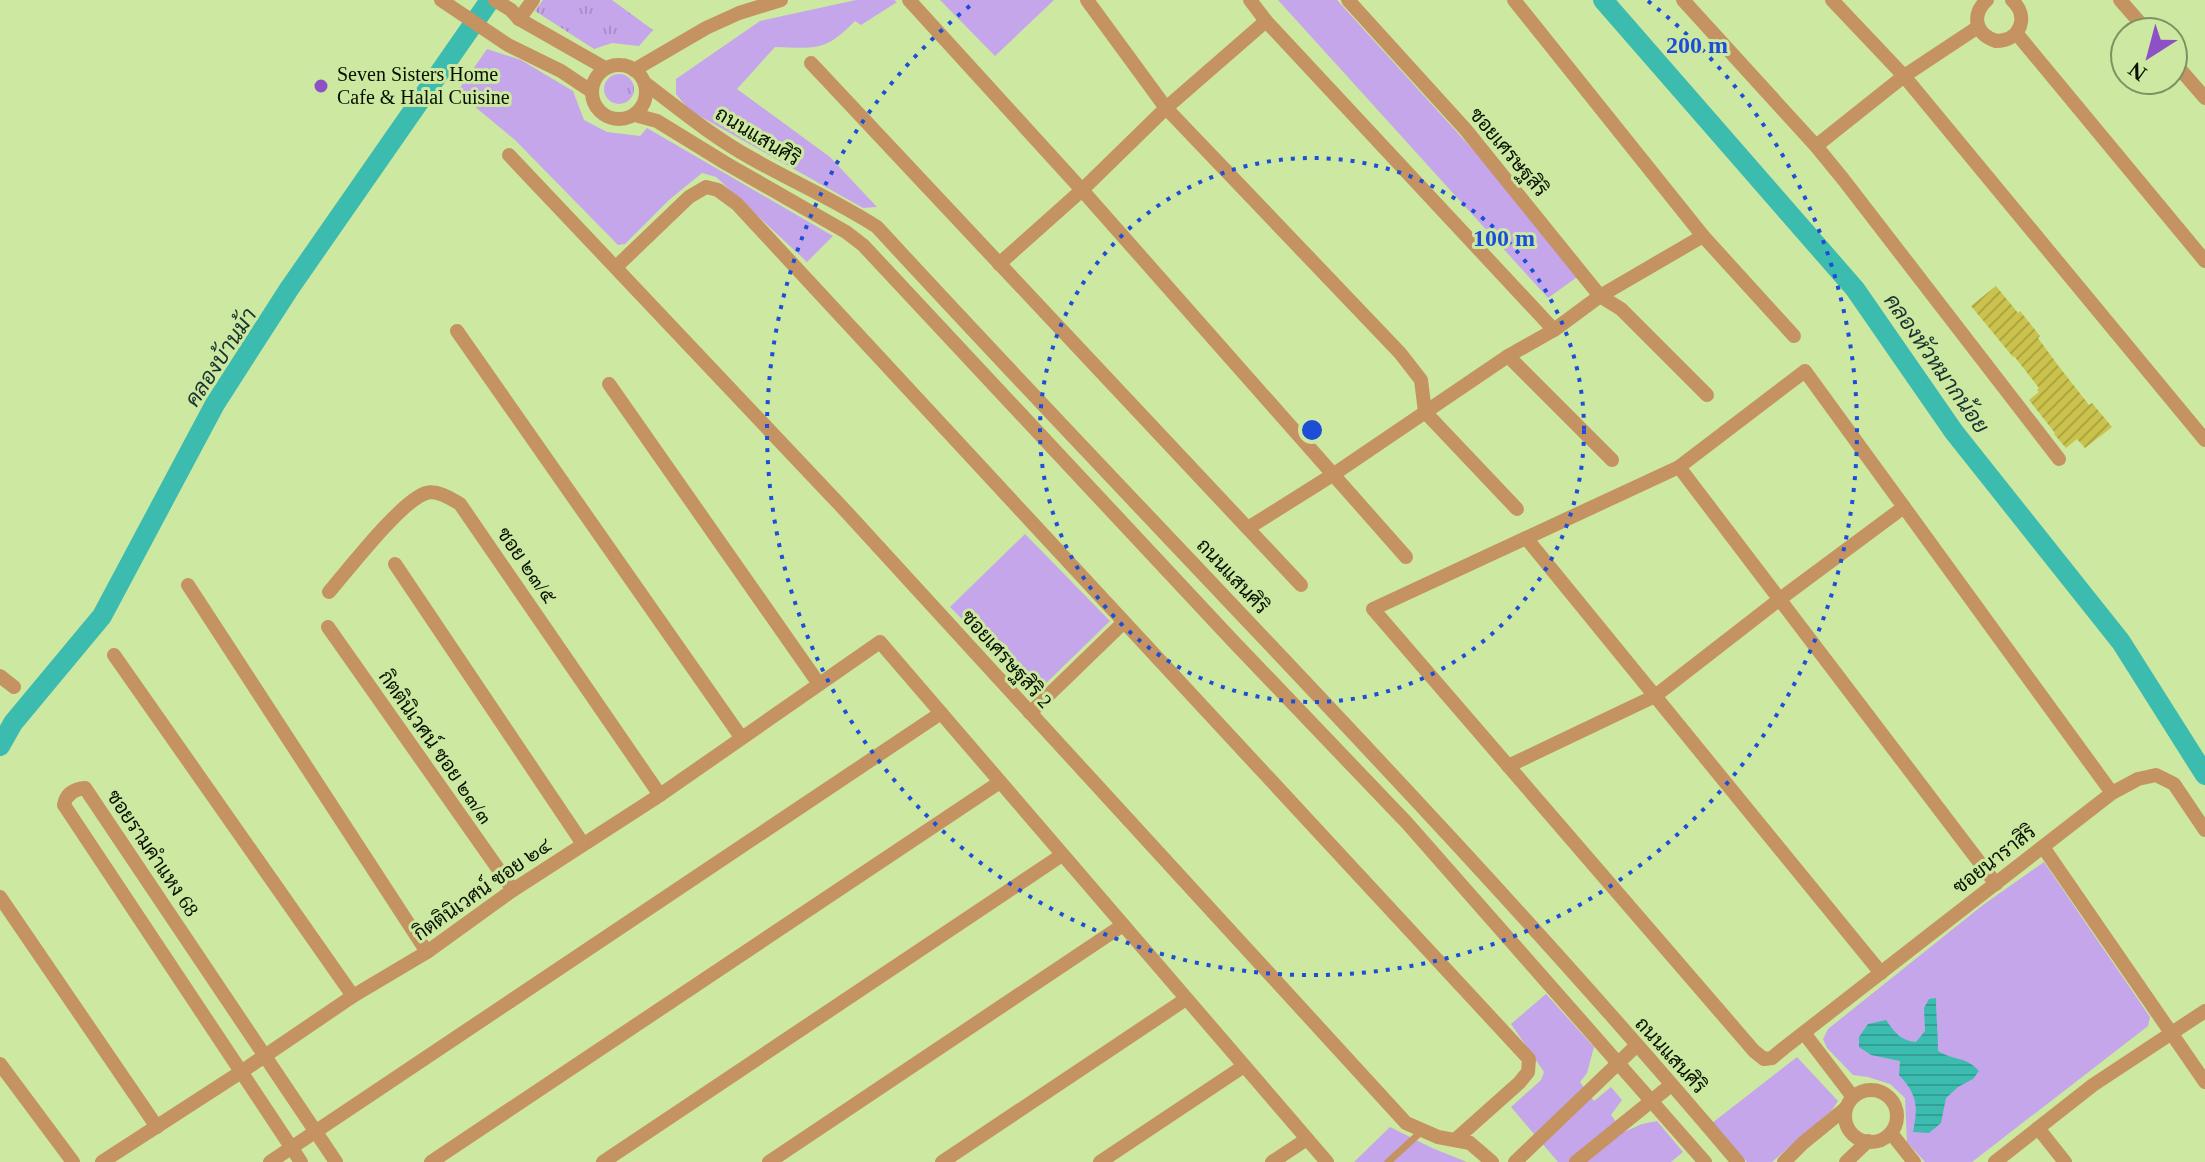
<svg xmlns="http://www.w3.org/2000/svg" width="2205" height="1162" viewBox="0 0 2205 1162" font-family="'Times New Roman',Sarabun,serif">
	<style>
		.grass { fill: url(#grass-tufts) }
		.garden { fill: #c6a6eb }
		.water { fill: url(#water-rules) }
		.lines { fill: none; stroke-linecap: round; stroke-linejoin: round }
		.canal { stroke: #3cbbaf; stroke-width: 20 }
		.building { fill: url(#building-hatch) }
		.lane { stroke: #c59361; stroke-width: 7 }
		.street { stroke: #c59361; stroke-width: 14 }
		.ring { fill: none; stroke: #1d4ed8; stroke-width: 4; stroke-dasharray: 4 8 }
		.poi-dot { fill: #8e50c5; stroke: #cce8a1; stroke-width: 3 }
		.labels { text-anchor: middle; stroke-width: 6; stroke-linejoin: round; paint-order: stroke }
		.poi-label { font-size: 20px; fill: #081100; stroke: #cce8a1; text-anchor: start }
		.street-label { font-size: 20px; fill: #081100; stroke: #cce8a1 }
		.water-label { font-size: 22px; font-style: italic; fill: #183330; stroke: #cce8a1 }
		.centre { fill: #1d4ed8; stroke: #cce8a1; stroke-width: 4 }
		.ring-label { font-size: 24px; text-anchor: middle; font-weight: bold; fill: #1d4ed8; stroke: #cce8a1; stroke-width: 6; stroke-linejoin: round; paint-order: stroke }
	</style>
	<defs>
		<pattern id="grass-tufts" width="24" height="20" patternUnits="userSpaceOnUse" patternTransform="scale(2)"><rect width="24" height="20" fill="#c6a6eb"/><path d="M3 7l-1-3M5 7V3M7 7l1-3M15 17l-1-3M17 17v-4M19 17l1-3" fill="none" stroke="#a98ec8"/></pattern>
		<pattern id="water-rules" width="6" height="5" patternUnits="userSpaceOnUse" patternTransform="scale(2)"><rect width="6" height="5" fill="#3cbbaf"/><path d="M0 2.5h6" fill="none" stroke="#33a095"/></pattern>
		<pattern id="building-hatch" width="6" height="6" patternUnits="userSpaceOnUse" patternTransform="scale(2)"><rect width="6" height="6" fill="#cac24d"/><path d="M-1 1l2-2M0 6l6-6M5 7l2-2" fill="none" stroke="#aca641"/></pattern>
	</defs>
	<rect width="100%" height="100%" fill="#cce8a1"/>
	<g class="grass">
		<path d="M543 0H612L653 30 639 46 612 43 594 49 535 11Z"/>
		<circle cx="619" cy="89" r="15"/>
	</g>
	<g class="garden">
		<path d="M856 0H894L897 2 861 25 855 21C825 52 816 48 775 47L737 89 830 157 877 207 863 208 689 110 676 94V79L760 21Z"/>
		<path d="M940 0H1054L995 56Z"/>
		<path d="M1278 0H1337L1584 272 1548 298Z"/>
		<path d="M487 49 521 60 573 91 584 120 607 132 640 136 647 128 833 236 807 262 716 177 702 173 669 200 625 244 618 245 515 140 457 92Z"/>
		<path d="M1025 534 1110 621 1036 693 950 607Z"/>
		<path d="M2044 862 2150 1017 2148 1026 1972 1162H1925L1907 1142 1905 1098 1890 1084 1868 1077 1853 1075 1827 1048 1823 1039 1828 1029 1983 905Z"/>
		<path d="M1546 994 1594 1047 1587 1073 1580 1082 1594 1101 1611 1087 1622 1100 1611 1115 1624 1132 1642 1124 1657 1121 1683 1152 1671 1162H1558L1511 1107 1541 1080 1544 1072 1511 1024Z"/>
		<path d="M1797 1057 1838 1101 1832 1110 1772 1162H1747L1712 1123Z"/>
		<path d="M1390 1127 1432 1148 1467 1162H1354Z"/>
	</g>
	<path class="water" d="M1936 998C1936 1016 1938 1033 1938 1051 1954 1061 1966 1056 1979 1071L1973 1079 1958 1087 1946 1098 1941 1123 1929 1133 1913 1132C1918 1107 1918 1095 1899 1075L1900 1061 1871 1055 1859 1047V1037L1868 1024 1886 1020C1894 1032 1901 1041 1916 1042L1925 1031 1924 1008 1929 999Z"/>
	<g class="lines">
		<g class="canal">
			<path d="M1603 0 1855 289 1954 432 2121 642 2205 775"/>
			<path d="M0 746 13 723 102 616 215 404 289 289 490 0"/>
		</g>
	</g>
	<path class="building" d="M1996 286 2018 313 2020 311 2040 336 2038 338 2057 364 2089 405 2092 403 2112 427 2085 448 2077 439 2066 448 2054 434 2055 433 2029 400 2039 392 2037 390 2039 388 2014 356 2013 357 1971 306Z"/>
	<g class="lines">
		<path class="lane" d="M1388 1162 1422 1131"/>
		<g class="street">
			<path d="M441 0 508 45 561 71 591 91"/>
			<path d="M495 0 511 10 519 19 605 68"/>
			<path d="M909 0 1082 190 1406 557"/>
			<path d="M1087 0 1166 108 1400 353 1421 380 1425 412 1517 509"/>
			<path d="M1250 0 1266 21 1554 330"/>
			<path d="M1348 0 1466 130 1600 296 1621 309 1707 395"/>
			<path d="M1514 0 1703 236 1794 336"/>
			<path d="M1683 0 1816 146 1843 179 2059 459"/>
			<path d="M1832 0 1904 76 2205 440"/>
			<path d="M1987 0C1971 15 1975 34 1996 41 2020 41 2030 17 2012 0"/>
			<path d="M2120 0 2148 32"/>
			<path d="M519 19 533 0"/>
			<path d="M2017 34 2205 261"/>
			<path d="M2173 61 2205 98"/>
			<path d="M811 63 1301 585"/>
			<circle cx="619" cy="92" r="27"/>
			<path d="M634 70 706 28 739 13 781 0"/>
			<path d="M645 83C679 109 713 137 751 158 793 182 837 201 877 227 1164 539 1465 838 1738 1162"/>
			<path d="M635 115 657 121 727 164 846 232 863 245 1232 640 1407 823 1705 1162"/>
			<path d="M1816 146 1904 76 1978 27"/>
			<path d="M509 155 841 506 1406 1123 1438 1137 1470 1143 1492 1162"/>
			<path d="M999 264 1082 190 1166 108 1266 21"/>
			<path d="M616 267 689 197 706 187 718 190 737 204 1529 1059 1528 1072 1519 1083 1455 1140"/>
			<path d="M457 331 741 737"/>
			<path d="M1508 356 1612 460"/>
			<path d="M609 384 819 684"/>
			<path d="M1679 467 1996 884"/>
			<path d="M1248 528 1334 474 1508 356 1554 330 1600 296 1703 236"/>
			<path d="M1526 538 1881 973"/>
			<path d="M395 564 583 844"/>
			<path d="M188 585 427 952"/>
			<path d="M329 592C348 570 401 501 426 493 438 490 450 498 460 504L660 795"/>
			<path d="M328 627 513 890"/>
			<path d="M114 655 353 996"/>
			<path d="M0 676 14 687"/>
			<path d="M1030 713 1124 622"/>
			<path d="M1508 766 1655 696 1780 599 1904 507"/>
			<path d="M2112 793 1805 371 1679 467 1373 609 1754 1051 1764 1059 1772 1058 1784 1048 2112 793 2138 779 2156 775 2174 784 2205 830"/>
			<path d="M2043 847 2205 1082"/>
			<path d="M0 897 157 1127"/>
			<path d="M1804 1033 1853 1097"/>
			<path d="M0 1064 73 1162"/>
			<circle cx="1871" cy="1116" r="26"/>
			<path d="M2038 1128 2065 1162"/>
			<path d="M1891 1133 1914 1162"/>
			<path d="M102 1162 241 1072 353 996 427 952 513 890 660 795 880 642 1327 1162"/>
			<path d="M270 1162 941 713"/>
			<path d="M301 1162 64 805C66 794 74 789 85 788L336 1162"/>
			<path d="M431 1162 1000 782"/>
			<path d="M603 1162 1062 855"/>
			<path d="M769 1162 1123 925"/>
			<path d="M942 1162 1186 999"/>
			<path d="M1100 1162 1244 1066"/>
			<path d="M1272 1162 1307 1139"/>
			<path d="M1515 1162 1636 1046"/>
			<path d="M1576 1162 1671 1085"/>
			<path d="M1784 1162 1803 1143 1846 1108"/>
			<path d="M1846 1162 1868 1141"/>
			<path d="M1995 1162 2093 1085 2205 1011"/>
		</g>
	</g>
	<g class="ring">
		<circle cx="1312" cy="430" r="272"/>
		<path d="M1648 1A545 545 0 1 1 976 1"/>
	</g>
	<circle class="poi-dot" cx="321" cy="86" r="8"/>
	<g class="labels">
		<g class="poi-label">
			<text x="337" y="81">Seven Sisters Home<tspan x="337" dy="23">Cafe &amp; Halal Cuisine</tspan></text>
		</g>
		<g class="street-label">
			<text transform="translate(758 136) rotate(31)" y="7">ถนนแสนศิริ</text>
			<text transform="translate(1509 152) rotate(50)" y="7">ซอยเศรษฐสิริ</text>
			<text transform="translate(527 565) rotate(55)" y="7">ซอย ๒๓/๕</text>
			<text transform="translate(1233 576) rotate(47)" y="7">ถนนแสนศิริ</text>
			<text transform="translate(1007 659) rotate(48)" y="7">ซอยเศรษฐสิริ 2</text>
			<text transform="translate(436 747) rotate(55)" y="7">กิตตินิเวศน์ ซอย ๒๓/๓</text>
			<text transform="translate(153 853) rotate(56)" y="7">ซอยรามคำแหง 68</text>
			<text transform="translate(1994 859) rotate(-38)" y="7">ซอยนาราสิริ</text>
			<text transform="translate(482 889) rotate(-35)" y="7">กิตตินิเวศน์ ซอย ๒๔</text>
			<text transform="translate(1671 1055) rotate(48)" y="7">ถนนแสนศิริ</text>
		</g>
		<g class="water-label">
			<text transform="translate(220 357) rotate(-57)" y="8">คลองบ้านม้า</text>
			<text transform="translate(1937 363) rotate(55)" y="8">คลองหัวหมากน้อย</text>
		</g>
	</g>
	<circle cx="1312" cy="430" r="12" class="centre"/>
	<g class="ring-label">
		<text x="1697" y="53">200 m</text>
		<text x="1504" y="246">100 m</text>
	</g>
	<g transform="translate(2149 56) rotate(216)"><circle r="38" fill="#cce8a1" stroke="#7e9261" stroke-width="2"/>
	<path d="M0-6L14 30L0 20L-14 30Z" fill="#8e50c5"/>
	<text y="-12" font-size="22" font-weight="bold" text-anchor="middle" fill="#081100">N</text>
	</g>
</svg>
